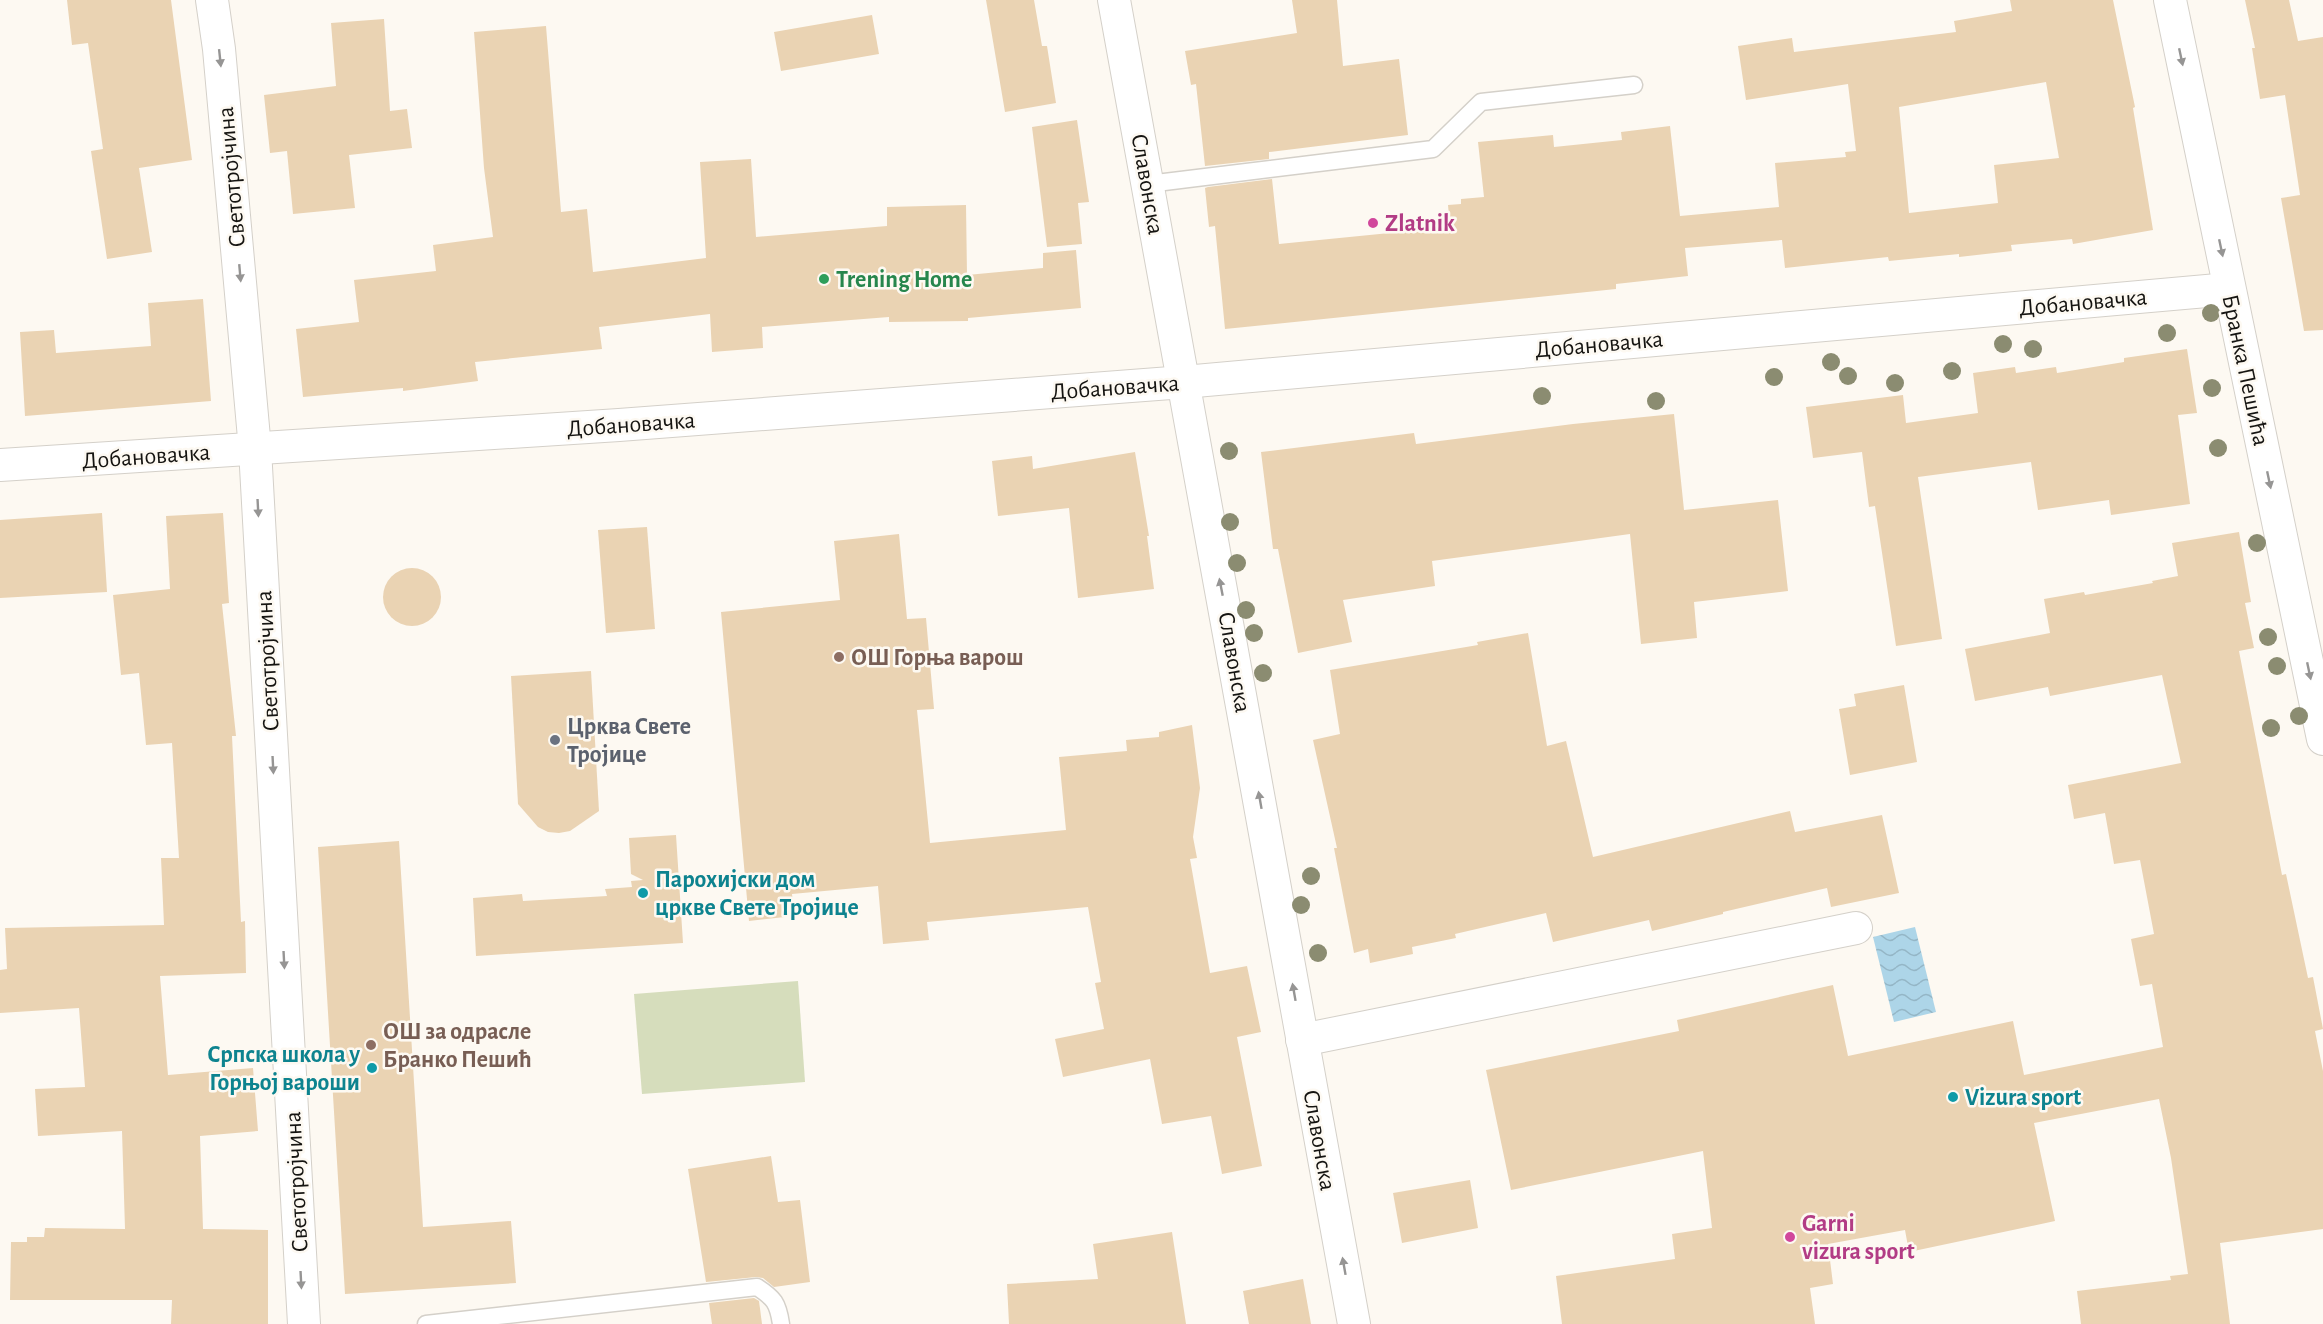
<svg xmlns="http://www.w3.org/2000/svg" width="2323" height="1324" viewBox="0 0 2323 1324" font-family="'Alegreya Sans',sans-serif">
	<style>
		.grass { fill: #d6ddbc }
		.water { fill: url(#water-waves) }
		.building { fill: #ead3b3; fill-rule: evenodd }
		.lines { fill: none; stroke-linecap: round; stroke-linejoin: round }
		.service-casing { stroke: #d4d0c9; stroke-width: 19 }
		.minor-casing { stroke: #d4d0c9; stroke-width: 34 }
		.service { stroke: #fff; stroke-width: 16 }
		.minor { stroke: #fff; stroke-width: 32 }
		.tree { fill: #8b8c71 }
		.oneway { fill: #969594 }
		.hotel-dot { fill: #d1479c; stroke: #fdf9f2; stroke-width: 2 }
		.leisure-dot { fill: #2e9e5b; stroke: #fdf9f2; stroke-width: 2 }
		.education-dot { fill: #8d6e63; stroke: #fdf9f2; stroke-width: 2 }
		.worship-dot { fill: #6b7280; stroke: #fdf9f2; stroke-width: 2 }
		.culture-dot { fill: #0f9aa8; stroke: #fdf9f2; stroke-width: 2 }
		.labels { text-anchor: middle; stroke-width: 5; stroke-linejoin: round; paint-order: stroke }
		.street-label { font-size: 24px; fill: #151411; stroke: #fdf9f2 }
		.hotel-label { font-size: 24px; font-weight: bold; fill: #b23c85; stroke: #fdf9f2; text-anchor: start }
		.leisure-label { font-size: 24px; font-weight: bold; fill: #27864d; stroke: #fdf9f2; text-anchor: start }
		.education-label { font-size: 24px; font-weight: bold; fill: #785e54; stroke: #fdf9f2; text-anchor: start }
		.worship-label { font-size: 24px; font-weight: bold; fill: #5b616d; stroke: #fdf9f2; text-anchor: start }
		.culture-label { font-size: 24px; font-weight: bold; fill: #0d838f; stroke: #fdf9f2; text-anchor: start }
	</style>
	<defs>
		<pattern id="water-waves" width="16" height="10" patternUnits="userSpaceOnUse" patternTransform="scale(1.5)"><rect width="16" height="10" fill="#add5e8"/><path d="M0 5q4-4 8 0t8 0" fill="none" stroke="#94b6c6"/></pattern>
	</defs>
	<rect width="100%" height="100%" fill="#fdf9f2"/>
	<path class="grass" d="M798 981 805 1082 642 1094 634 994Z"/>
	<path class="water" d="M1915 927 1936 1012 1894 1022 1873 937Z"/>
	<g class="building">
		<path d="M67 0H171L192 160 139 168 152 252 107 259 91 151 103 149 88 43 72 45Z"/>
		<path d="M986 0H1034L1042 46H1047L1056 103 1005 112Z"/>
		<path d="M1292 0H1337L1343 66 1399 59 1408 135 1269 152V159L1205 166 1196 84 1191 85 1185 51 1297 33Z"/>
		<path d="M2010 0H2113L2135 107 2133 108 2153 230 2073 244 2072 239 2011 245 2012 251 1959 257V254L1889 261 1888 257 1785 268 1782 240 1685 248 1688 276 1616 284V289L1225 329 1215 226 1209 227 1205 188 1208 187 1272 179 1279 244 1450 227 1448 205 1461 204V199L1484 197 1478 142 1553 135 1554 147 1622 140 1621 132 1670 126 1680 216 1779 207 1775 163 1846 157 1845 152 1856 151 1848 84 1746 100 1738 46 1792 38 1794 52 1956 32 1954 21 2012 11ZM2046 82 2059 158 1994 165 1998 203 1909 213 1899 107Z"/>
		<path d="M2245 0H2289L2298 41 2323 37V330L2304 331 2281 198 2300 195 2285 95 2260 99 2252 48H2255Z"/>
		<path d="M872 15 879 54 781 71 774 32Z"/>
		<path d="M384 19 390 111 407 109 412 148 349 155 355 208 293 214 287 151 270 153 264 95 336 86 331 23Z"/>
		<path d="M546 26 561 212 587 209 593 272 706 258 700 162 751 159 756 237 887 226V207L966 205 967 275 1043 268V253L1076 250 1081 308 968 318V321L889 322V317L762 327 763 348 712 352 710 314 599 327 602 349 475 362 478 381 403 391V388L303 397 296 329 359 322 354 280 436 271 433 245 493 237 484 168 474 32Z"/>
		<path d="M1077 120 1089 202 1078 203 1082 244 1047 247 1032 127Z"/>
		<path d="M203 299 211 401 25 416 20 332 54 330 56 353 151 346 148 303Z"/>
		<path d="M2187 349 2197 413 2178 415 2190 504 2111 515 2109 500 2038 510 2031 462 1918 477 1942 639 1896 646 1875 506 1869 507 1862 452 1813 458 1806 407 1903 395 1906 423 1978 413 1973 373 2015 367 2016 373 2056 367 2057 373 2124 362V358Z"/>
		<path d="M1674 414 1684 510 1778 500 1788 591 1694 602 1697 638 1641 644 1630 534 1432 561 1435 586 1343 600 1352 642 1298 653 1278 549H1273L1261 452 1414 433 1416 444 1573 424Z"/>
		<path d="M1135 452 1149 536H1147L1154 589 1078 598 1069 508 998 516 992 461 1032 456 1033 469Z"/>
		<path d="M102 513 107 592 0 598V520Z"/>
		<path d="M223 513 229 603 222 604 236 736H232L241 922 245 921 246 973 160 976 168 1075 253 1068 258 1131 200 1136 203 1229 268 1230V1324H171L172 1300H10L11 1242H27V1237H44L45 1228 125 1229 122 1131 38 1136 35 1089 85 1087 79 1008 0 1013V970L7 969 5 928 164 925 161 858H179L172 743 146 745 139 673 121 675 113 595 170 589 166 516Z"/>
		<path d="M647 527 655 629 606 633 598 530Z"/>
		<path d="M2239 532 2251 602 2245 603 2254 648 2239 651 2282 875 2286 874 2308 978 2313 977 2323 1029 2315 1031 2323 1071V1229L2220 1243 2230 1324H2081L2077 1291 2171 1280 2170 1276 2188 1274 2171 1158 2159 1099 2034 1123 2055 1221 1909 1252 1905 1230 1828 1244 1833 1284 1810 1288 1815 1324H1562L1556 1276 1675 1259 1672 1234 1712 1228 1703 1151 1511 1190 1486 1070 1679 1031 1677 1020 1833 985 1848 1056 2013 1021 2024 1075 2163 1047 2152 984 2140 986 2131 939 2154 934 2140 860 2114 864 2105 813 2074 819 2068 785 2181 763 2162 675 2050 696 2048 687 1975 701 1965 649 2050 633 2044 599 2084 592 2085 595 2153 583 2152 581 2178 576 2172 543Z"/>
		<path d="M899 534 907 619 926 618 934 709 917 710 930 843 1066 830 1059 757 1127 751 1126 740 1159 737V732L1192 725 1200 788 1193 837 1197 858 1190 859 1210 973 1247 966 1261 1032 1237 1037 1262 1166 1222 1174 1211 1116 1162 1124 1150 1059 1063 1077 1055 1039 1104 1029 1095 983 1101 982 1088 907 927 922 929 940 883 944 878 886 792 894 794 916 749 921 721 612 840 600 834 541Z"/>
		<circle cx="412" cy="597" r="29"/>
		<path d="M1528 633 1547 746 1566 741 1593 857 1790 811 1795 832 1882 815 1899 893 1831 907 1827 888 1723 912V914L1652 931 1649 920 1553 942 1546 913 1455 934 1456 938 1412 947 1413 954 1370 963 1368 949 1354 953 1334 848H1337L1313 740 1340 734 1330 670 1478 645 1477 642Z"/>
		<path d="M591 671 599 811 570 831 559 833 548 832 538 827 518 804 511 676Z"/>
		<path d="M1904 685 1917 762 1850 775 1839 709 1856 706 1854 694Z"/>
		<path d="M676 835 683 943 476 956 473 898 522 894 523 901 607 896 605 889 632 887 631 881 643 880 631 874 629 838Z"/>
		<path d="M399 841 423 1227 511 1221 516 1283 345 1294 318 847Z"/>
		<path d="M771 1156 778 1202 800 1200 810 1282 774 1287 763 1278 756 1277 706 1282 688 1169Z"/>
		<path d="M1470 1180 1478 1228 1402 1243 1393 1193Z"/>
		<path d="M1172 1232 1186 1324H1009L1007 1284 1098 1279 1093 1244Z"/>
		<path d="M1303 1279 1311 1324H1249L1243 1291Z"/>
		<path d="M754 1298 759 1301 762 1324H712L709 1303Z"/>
	</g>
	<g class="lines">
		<g class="service-casing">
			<g id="service">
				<path d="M1148 184 1433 149 1481 102 1634 85"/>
				<path d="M426 1324 757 1287C774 1298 778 1303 781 1324"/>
			</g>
		</g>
		<g class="minor-casing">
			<g id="minor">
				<path d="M212 0 219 49 255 449 304 1324"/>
				<path d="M1114 0 1354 1324"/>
				<path d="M2170 0 2323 739"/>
				<path d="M0 465 619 425 1184 382 2229 289"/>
				<path d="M1302 1040 1856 928"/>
			</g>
		</g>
		<use href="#service" class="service"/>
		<use href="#minor" class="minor"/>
	</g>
	<g class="tree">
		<circle cx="2211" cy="313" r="9"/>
		<circle cx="2167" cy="333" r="9"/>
		<circle cx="2003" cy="344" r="9"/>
		<circle cx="2033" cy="349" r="9"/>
		<circle cx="1831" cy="362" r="9"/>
		<circle cx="1952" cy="371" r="9"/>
		<circle cx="1848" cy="376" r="9"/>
		<circle cx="1774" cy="377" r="9"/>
		<circle cx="1895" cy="383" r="9"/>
		<circle cx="2212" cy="388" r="9"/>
		<circle cx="1542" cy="396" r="9"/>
		<circle cx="1656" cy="401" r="9"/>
		<circle cx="2218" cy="448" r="9"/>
		<circle cx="1229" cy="451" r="9"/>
		<circle cx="1230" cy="522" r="9"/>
		<circle cx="2257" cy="543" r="9"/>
		<circle cx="1237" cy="563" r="9"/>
		<circle cx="1246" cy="610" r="9"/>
		<circle cx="1254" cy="633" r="9"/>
		<circle cx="2268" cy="637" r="9"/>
		<circle cx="2277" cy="666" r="9"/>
		<circle cx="1263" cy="673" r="9"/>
		<circle cx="2299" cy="716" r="9"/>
		<circle cx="2271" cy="728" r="9"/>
		<circle cx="1311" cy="876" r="9"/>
		<circle cx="1301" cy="905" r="9"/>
		<circle cx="1318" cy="953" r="9"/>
	</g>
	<defs><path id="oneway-solid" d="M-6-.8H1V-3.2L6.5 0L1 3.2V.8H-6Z" transform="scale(1.5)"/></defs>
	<g class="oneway">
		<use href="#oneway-solid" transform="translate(2181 57) rotate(78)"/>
		<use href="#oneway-solid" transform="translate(220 58) rotate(84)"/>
		<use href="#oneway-solid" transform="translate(2221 248) rotate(78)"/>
		<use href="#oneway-solid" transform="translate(240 273) rotate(85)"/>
		<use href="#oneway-solid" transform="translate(2269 480) rotate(78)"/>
		<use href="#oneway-solid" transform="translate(258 508) rotate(87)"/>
		<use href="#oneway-solid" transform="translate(1221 587) rotate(-101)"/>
		<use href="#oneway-solid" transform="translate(2309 671) rotate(78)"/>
		<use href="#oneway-solid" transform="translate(273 765) rotate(87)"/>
		<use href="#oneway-solid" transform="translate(1260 800) rotate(-100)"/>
		<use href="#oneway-solid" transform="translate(284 960) rotate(87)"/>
		<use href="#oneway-solid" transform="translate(1294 992) rotate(-100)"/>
		<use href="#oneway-solid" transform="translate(1344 1266) rotate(-100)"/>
		<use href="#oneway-solid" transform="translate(301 1280) rotate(87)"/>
	</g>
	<g class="hotel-dot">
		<circle cx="1373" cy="223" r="6"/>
		<circle cx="1790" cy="1237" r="6"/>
	</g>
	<circle class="leisure-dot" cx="824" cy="279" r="6"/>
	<g class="education-dot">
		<circle cx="839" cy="657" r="6"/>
		<circle cx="371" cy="1045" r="6"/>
	</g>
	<circle class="worship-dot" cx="555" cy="740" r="6"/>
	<g class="culture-dot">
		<circle cx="643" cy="893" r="6"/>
		<circle cx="372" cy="1068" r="6"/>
		<circle cx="1953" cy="1097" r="6"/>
	</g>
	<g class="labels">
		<g class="street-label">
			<text transform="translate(231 177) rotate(-95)" y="8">Светотројчина</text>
			<text transform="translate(1148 184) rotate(80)" y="8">Славонска</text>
			<text transform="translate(2083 302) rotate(-5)" y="8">Добановачка</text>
			<text transform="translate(1599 344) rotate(-5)" y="8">Добановачка</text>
			<text transform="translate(2246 370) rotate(78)" y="8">Бранка Пешића</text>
			<text transform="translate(1115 387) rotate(-4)" y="8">Добановачка</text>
			<text transform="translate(631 424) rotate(-4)" y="8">Добановачка</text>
			<text transform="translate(146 456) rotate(-4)" y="8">Добановачка</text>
			<text transform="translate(267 661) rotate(-93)" y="8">Светотројчина</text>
			<text transform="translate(1235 662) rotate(80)" y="8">Славонска</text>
			<text transform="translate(1320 1140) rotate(80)" y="8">Славонска</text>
			<text transform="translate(296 1182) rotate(-93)" y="8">Светотројчина</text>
		</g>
		<g class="hotel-label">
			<text x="1385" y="231">Zlatnik</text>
			<text x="1802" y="1231">Garni<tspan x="1802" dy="28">vizura sport</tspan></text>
		</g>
		<g class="leisure-label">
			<text x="836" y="287">Trening Home</text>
		</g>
		<g class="education-label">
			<text x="851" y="665">ОШ Горња варош</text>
			<text x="383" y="1039">ОШ за одрасле<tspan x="383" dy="28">Бранко Пешић</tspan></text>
		</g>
		<g class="worship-label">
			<text x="567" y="734">Црква Свете<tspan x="567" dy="28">Тројице</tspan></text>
		</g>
		<g class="culture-label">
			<text x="655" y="887">Парохијски дом<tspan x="655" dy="28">цркве Свете Тројице</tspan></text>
			<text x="360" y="1062" text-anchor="end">Српска школа у<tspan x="360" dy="28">Горњој вароши</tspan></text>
			<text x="1965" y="1105">Vizura sport</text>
		</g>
	</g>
</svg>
